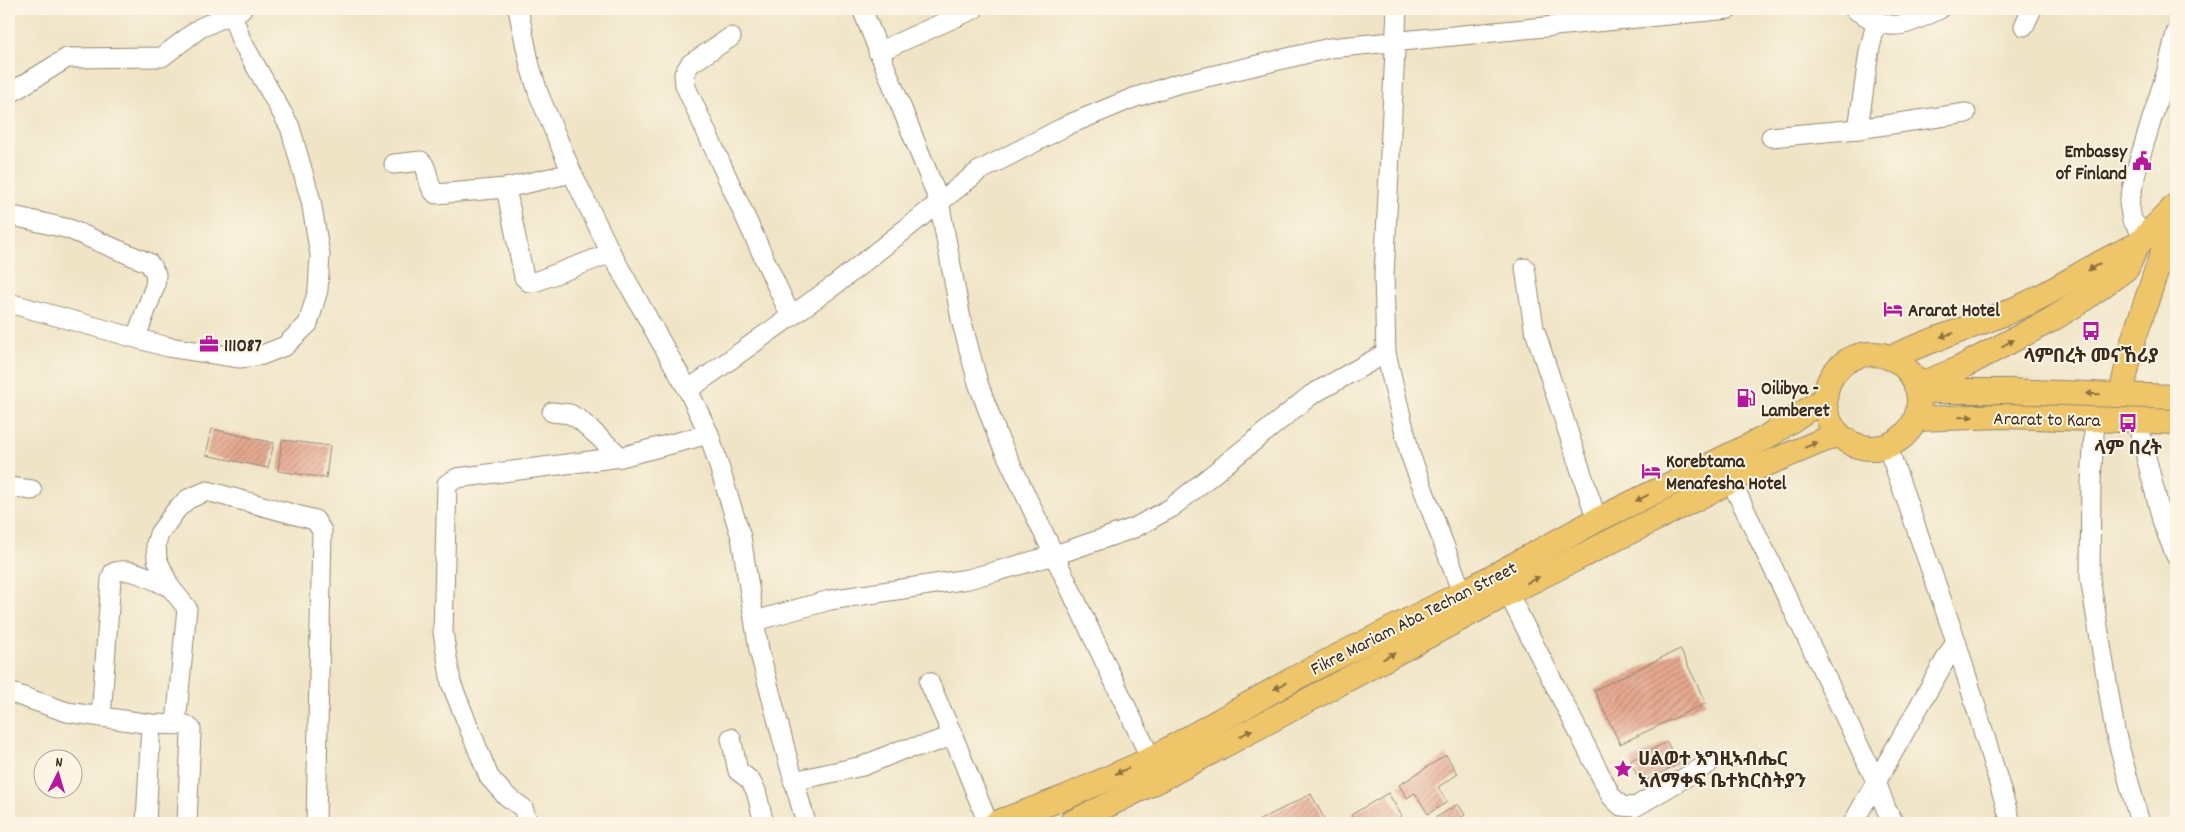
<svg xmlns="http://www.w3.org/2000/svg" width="2185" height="832" viewBox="0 0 2185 832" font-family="Dekko,'Noto Sans Ethiopic',sans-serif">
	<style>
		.building { fill: url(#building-hatch) }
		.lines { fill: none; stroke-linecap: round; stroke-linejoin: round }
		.minor-casing { stroke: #958772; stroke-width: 21 }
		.major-casing { stroke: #958772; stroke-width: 26 }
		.minor { stroke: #fff; stroke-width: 19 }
		.major { stroke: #eec569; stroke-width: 24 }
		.oneway { fill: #8c7040 }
		.labels { text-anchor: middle; stroke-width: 4; stroke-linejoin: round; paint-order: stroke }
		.poi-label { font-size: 19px; font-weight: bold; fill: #3b2a1e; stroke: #fcf5e5; text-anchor: start }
		.street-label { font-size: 19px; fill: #3b2a1e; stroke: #fcf5e5 }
	</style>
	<defs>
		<pattern id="building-hatch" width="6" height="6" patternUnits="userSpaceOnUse" patternTransform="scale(1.25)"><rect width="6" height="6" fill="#e6a890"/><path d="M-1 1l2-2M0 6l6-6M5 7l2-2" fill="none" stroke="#bc8975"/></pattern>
	</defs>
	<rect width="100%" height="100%" fill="#fcf5e5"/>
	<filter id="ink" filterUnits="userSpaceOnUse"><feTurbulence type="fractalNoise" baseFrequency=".02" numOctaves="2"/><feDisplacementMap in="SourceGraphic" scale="10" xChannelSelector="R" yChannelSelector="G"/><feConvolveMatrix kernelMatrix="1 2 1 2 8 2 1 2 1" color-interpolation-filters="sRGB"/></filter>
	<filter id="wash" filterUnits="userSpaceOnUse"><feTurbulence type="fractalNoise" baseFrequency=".0096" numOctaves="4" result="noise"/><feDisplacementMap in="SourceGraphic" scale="20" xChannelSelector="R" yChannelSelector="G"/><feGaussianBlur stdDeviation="1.12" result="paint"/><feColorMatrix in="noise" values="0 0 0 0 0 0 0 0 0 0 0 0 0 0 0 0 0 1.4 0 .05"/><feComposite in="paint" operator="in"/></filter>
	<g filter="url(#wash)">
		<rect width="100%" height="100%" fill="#efe4c6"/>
		<g id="blocks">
			<g class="building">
				<path d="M212 429 274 443 268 468 206 455Z"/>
				<path d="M282 440 330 446 326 478 278 471Z"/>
				<path d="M1680 649 1706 703 1620 744 1594 690Z"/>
				<path d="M1667 742 1678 764 1641 783 1630 761Z"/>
				<path d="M1446 755 1458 774 1438 787 1447 802 1428 814 1415 793 1407 798 1399 785Z"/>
				<path d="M1388 793 1402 816 1391 823H1356L1351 815Z"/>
				<path d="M1311 794 1325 820 1319 823H1254Z"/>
				<path d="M1458 804 1465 815 1452 823H1427Z"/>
			</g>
		</g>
	</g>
	<g filter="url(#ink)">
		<use href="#blocks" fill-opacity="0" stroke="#958772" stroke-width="1"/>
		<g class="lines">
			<g class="minor-casing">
				<g id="minor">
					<path d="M518 9 530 66 539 95 572 173 611 253 688 390 709 434 741 537 759 650 788 760 806 823"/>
					<path d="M862 9 939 201 961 319 978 383 998 437 1151 759"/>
					<path d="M1397 9 1384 276 1386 353 1410 454 1462 593"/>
					<path d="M1854 9C1893 34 1901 27 1940 9"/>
					<path d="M1876 23 1869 52 1858 129 1966 113"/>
					<path d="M2024 26 2032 9"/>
					<path d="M731 37 690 64 684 74 685 85 791 317"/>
					<path d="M878 52 974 9"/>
					<path d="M9 94 67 58 162 57 200 28 242 9"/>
					<path d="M1771 137 1858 129"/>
					<path d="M394 164 421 161C430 169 426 186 436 194L506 188"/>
					<path d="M572 173 506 188 524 277 529 282 537 281 611 253"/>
					<path d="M9 215 69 229 149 263 156 274 155 286 136 337"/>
					<path d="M2145 236 2132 220 2129 203 2138 164 2167 70 2176 33"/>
					<path d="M1525 268 1534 328 1597 520"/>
					<path d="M9 303 168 347 240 358 262 355 285 346 308 324 318 290 320 255 311 201 290 127 241 40 232 13"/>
					<path d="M688 390 836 284 979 171 1070 124 1133 98 1177 84 1330 48 1729 9"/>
					<path d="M552 412 570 414 580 420 621 457"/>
					<path d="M2095 418 2091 482 2090 578 2115 731 2140 823"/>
					<path d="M2137 421 2163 524 2176 556"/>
					<path d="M1887 445 1956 641 2011 823"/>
					<path d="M1731 481 1876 781 1886 809 1894 823"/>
					<path d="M9 487 32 490"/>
					<path d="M1508 593 1611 796 1621 806 1635 807 1708 764"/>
					<path d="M755 621 830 600 968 579 1055 555 1134 528 1171 508 1311 395 1386 353"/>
					<path d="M929 682 953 736 988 823"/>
					<path d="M9 692 67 712 151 724 186 725 191 729V734L187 823"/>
					<path d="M101 717 111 579 113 573C130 565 154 581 170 587"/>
					<path d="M176 724 187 608 170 587 157 559 156 544 159 534 177 509 188 499 207 491 315 520 322 531 316 823"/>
					<path d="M731 738 738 771 750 780 756 791 764 823"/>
					<path d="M793 781 863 766 901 750 926 745 953 736"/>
					<path d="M146 823 151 724"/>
					<path d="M528 823 523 808 505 795 489 777 451 683 443 632 447 484 457 478 621 457 709 434"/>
					<path d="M1853 823 1956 641"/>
				</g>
			</g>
			<g class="major-casing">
				<g id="major">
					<circle cx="1872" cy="401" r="47"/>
					<path d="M1890 358C1935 337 1982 325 2026 304 2064 286 2098 261 2137 245"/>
					<path d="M1916 386 1956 370 2051 320 2080 302 2127 268 2137 245 2176 205"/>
					<path d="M1918 391H2007L2176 397"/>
					<path d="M2121 394 2133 341 2176 212"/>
					<path d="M1917 419 2004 416 2176 422"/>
					<path d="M996 823 1066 797 1151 759 1297 677 1462 593 1597 520 1765 438 1824 399"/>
					<path d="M1071 823 1161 779 1508 593 1757 468 1838 434"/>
				</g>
			</g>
			<use href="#minor" class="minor"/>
			<use href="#major" class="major"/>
		</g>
		<defs><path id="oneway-solid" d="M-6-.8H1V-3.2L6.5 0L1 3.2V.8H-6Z" transform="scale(1.25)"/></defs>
		<g class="oneway">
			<use href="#oneway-solid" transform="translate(2094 267) rotate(148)"/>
			<use href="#oneway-solid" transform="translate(1947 335) rotate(164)"/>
			<use href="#oneway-solid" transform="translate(2008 343) rotate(-28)"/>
			<use href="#oneway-solid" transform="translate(2093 394) rotate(-178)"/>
			<use href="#oneway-solid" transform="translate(1966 417) rotate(-2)"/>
			<use href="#oneway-solid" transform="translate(1811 445) rotate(-22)"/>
			<use href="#oneway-solid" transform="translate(1642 498) rotate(154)"/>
			<use href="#oneway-solid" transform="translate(1533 580) rotate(-27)"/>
			<use href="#oneway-solid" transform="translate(1389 656) rotate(-28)"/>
			<use href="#oneway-solid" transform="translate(1280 686) rotate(151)"/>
			<use href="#oneway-solid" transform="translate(1246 733) rotate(-29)"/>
			<use href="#oneway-solid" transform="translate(1122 771) rotate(155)"/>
		</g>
	</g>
	<defs>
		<g id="civic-bare" transform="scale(1.5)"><path d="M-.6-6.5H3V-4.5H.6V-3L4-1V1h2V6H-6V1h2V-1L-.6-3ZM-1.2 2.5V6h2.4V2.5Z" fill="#b5179e" stroke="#fcf5e5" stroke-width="2.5" paint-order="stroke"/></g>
		<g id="hotel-bare" transform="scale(1.5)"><path d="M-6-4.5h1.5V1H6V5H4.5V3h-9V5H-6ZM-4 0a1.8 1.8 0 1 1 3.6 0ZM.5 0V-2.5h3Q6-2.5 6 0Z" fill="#b5179e" stroke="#fcf5e5" stroke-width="2.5" paint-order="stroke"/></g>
		<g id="bus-bare" transform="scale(1.5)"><path d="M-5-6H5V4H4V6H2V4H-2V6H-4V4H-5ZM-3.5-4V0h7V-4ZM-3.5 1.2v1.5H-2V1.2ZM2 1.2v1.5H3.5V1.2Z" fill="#b5179e" stroke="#fcf5e5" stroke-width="2.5" paint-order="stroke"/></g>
		<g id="office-bare" transform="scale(1.5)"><path d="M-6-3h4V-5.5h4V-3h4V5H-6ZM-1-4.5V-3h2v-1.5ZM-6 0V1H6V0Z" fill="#b5179e" stroke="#fcf5e5" stroke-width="2.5" paint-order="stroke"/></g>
		<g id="fuel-bare" transform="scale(1.5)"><path d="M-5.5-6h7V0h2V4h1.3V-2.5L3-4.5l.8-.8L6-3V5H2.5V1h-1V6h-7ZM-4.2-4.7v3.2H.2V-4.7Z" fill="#b5179e" stroke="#fcf5e5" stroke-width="2.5" paint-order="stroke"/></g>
		<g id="sight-bare" transform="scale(1.5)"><path d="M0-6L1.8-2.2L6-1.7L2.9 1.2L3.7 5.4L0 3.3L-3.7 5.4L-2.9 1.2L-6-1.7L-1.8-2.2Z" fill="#b5179e" stroke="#fcf5e5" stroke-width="2.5" paint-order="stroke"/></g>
	</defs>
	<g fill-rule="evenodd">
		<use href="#civic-bare" x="2142" y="161"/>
		<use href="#hotel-bare" x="1893" y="309"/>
		<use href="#bus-bare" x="2091" y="331"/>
		<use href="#office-bare" x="209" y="344"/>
		<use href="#fuel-bare" x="1746" y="398"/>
		<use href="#bus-bare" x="2128" y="423"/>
		<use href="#hotel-bare" x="1651" y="471"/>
		<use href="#sight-bare" x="1623" y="769"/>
	</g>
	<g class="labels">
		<g class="poi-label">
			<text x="2127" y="157" text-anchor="end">Embassy<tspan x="2127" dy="22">of Finland</tspan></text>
			<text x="1908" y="316">Ararat Hotel</text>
			<text x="224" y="351">111087</text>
			<text x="2091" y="362" text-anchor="middle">ላምበረት መናኸሪያ</text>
			<text x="1761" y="394">Oilibya -<tspan x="1761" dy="22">Lamberet</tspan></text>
			<text x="2128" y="454" text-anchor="middle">ላም በረት</text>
			<text x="1666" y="467">Korebtama<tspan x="1666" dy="22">Menafesha Hotel</tspan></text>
			<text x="1638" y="765">ሀልወተ እግዚኣብሔር<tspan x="1638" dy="22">ኣለማቀፍ ቤተክርስትያን</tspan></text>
		</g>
		<g class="street-label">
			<text transform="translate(2047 418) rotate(1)" y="7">Ararat to Kara</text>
			<text transform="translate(1413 617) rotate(-27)" y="7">Fikre Mariam Aba Techan Street</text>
		</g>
	</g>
	<rect width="2185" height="832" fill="none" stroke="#fcf5e5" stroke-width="30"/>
	<g transform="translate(58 774) rotate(5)"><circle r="24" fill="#fcf5e5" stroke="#afa495"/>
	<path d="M0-4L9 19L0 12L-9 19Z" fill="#b5179e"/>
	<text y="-8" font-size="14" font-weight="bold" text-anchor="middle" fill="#3b2a1e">N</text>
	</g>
</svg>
